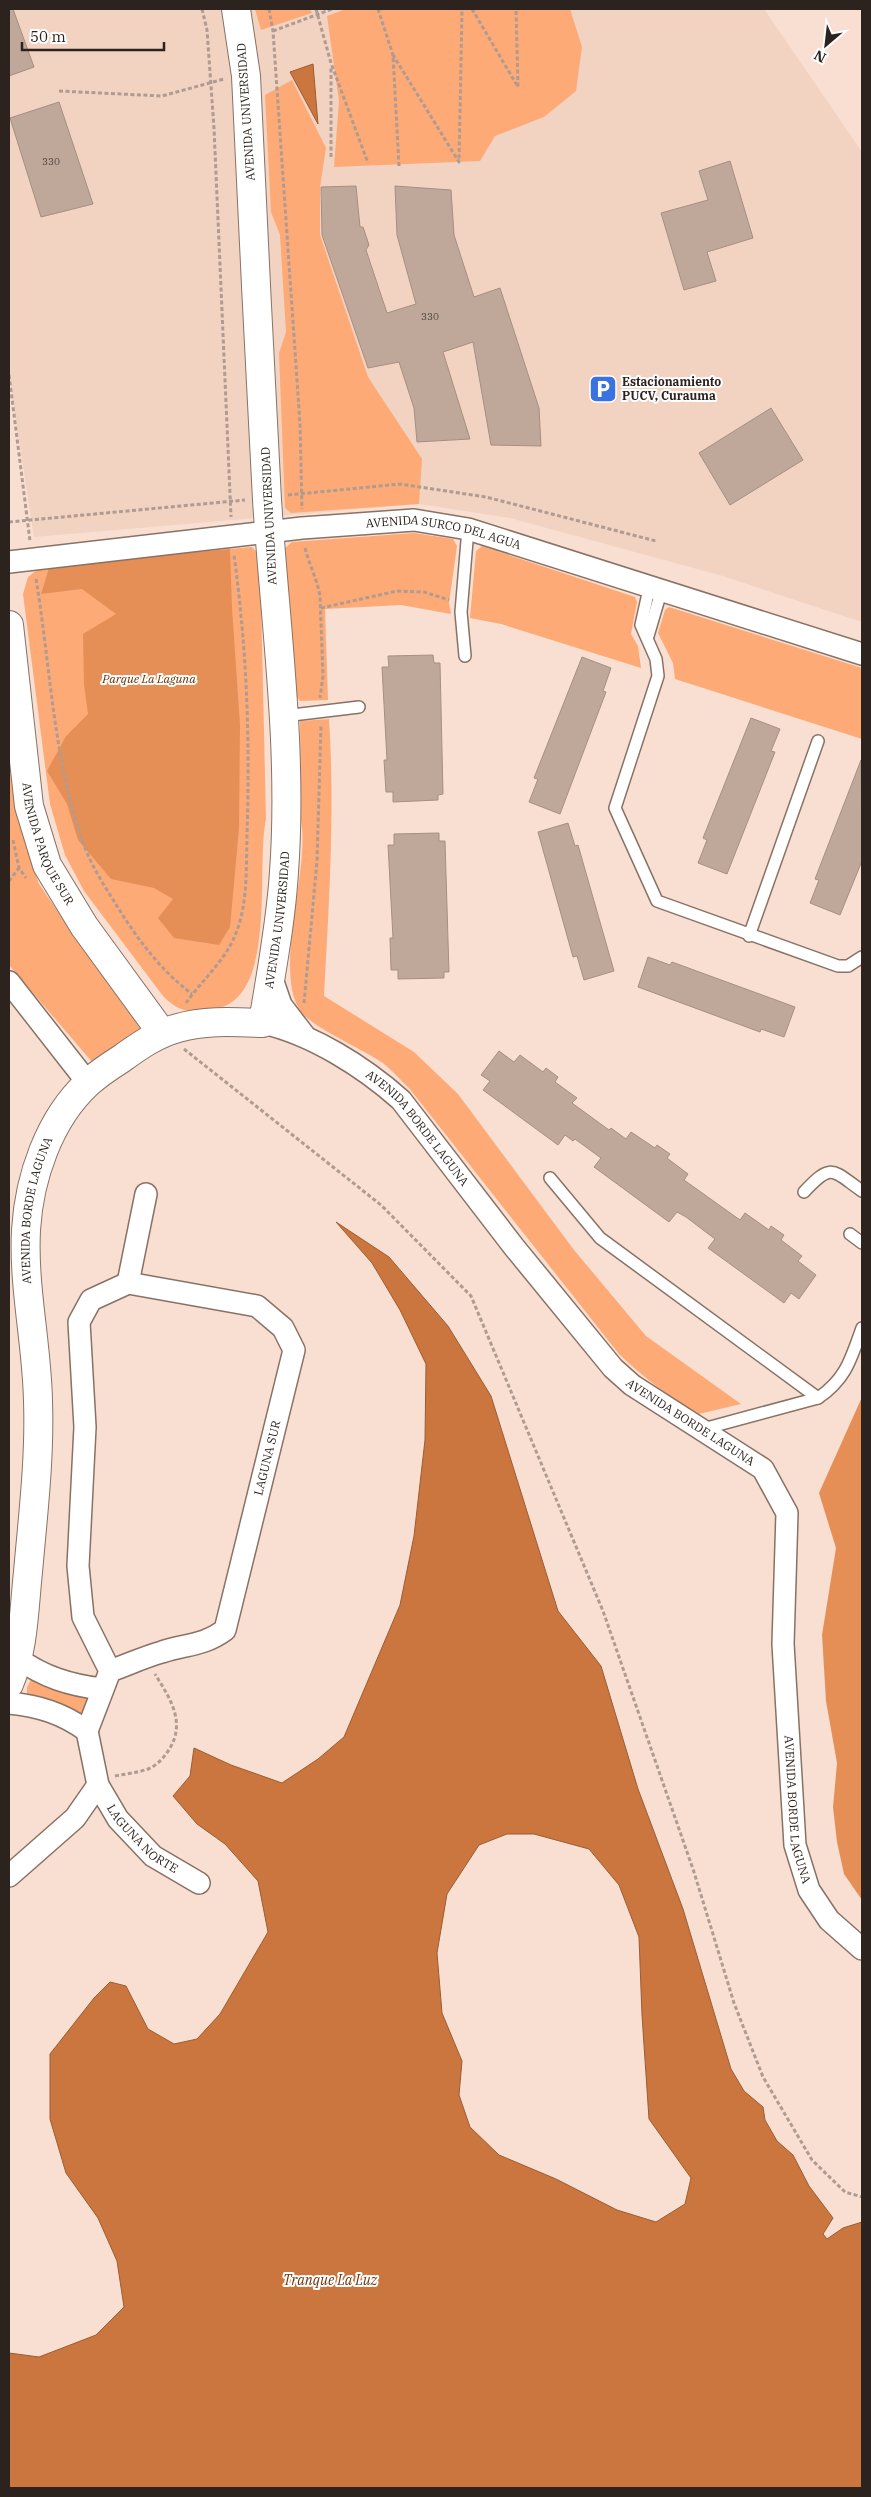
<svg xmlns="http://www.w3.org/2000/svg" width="871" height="2497" viewBox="0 0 871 2497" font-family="'IBM Plex Serif',serif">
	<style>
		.built { fill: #f2d2c0 }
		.green { fill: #fdaa77 }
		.forest { fill: #e58f57 }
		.water { fill: #ca763e; stroke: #9b5d34; fill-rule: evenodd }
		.building { fill: #bfa89a; stroke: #a68f82 }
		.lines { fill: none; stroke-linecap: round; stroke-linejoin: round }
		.lane-casing { stroke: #887265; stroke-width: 14 }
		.street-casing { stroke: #887265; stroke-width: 24 }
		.secondary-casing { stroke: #887265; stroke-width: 30 }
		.path { stroke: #af9b91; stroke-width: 3; stroke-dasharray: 4 2.5; stroke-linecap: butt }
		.lane { stroke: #fff; stroke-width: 11 }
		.street { stroke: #fff; stroke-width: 21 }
		.secondary { stroke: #fff; stroke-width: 28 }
		.labels { text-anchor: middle; stroke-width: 4; stroke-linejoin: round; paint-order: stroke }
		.number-label { font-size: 10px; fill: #51443d }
		.street-label { font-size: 12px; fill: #2c231e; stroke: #fff }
		.poi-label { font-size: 12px; font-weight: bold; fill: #2c231e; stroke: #fff; text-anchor: start }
		.park-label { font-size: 12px; font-style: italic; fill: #693206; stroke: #fff }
		.water-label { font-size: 14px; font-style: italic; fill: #6d350b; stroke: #fff }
	</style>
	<rect width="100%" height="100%" fill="#f8dfd1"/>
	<path class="built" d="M9 9H764L862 152V622L723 576 510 518 419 504 34 537 9 374Z"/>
	<g class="green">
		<path d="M255 9H310L312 13 261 30Z"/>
		<path d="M346 9H570L582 47 576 91 544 117 495 136 480 161 334 167 339 101 327 16Z"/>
		<path d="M292 80 326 148 320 187V235L368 377 422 459 419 504 291 513 285 508 279 353 286 332 280 235 271 212 265 95Z"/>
		<path d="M414 533 453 539 457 546 449 603 451 614 401 605 325 609 328 700 300 701 297 697 284 549 292 542Z"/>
		<path d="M482 546 635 597 637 602 631 634 638 646 641 668 501 624 470 618 476 551Z"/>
		<path d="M252 547 260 556 266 819C256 864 276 984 225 1006 221 1008 215 1009 210 1010 190 1014 177 1011 163 996L84 891 65 855 50 804 23 594 28 577 42 566Z"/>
		<path d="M669 607 862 668V739L675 679 673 663 658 633 665 610Z"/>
		<path d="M329 719C335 812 329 903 324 996L414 1052 458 1094 574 1250 646 1336 741 1404 699 1414C669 1397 644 1378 619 1354L409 1088C399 1079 390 1067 378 1060 358 1047 323 1032 306 1017 268 984 311 870 301 821L300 721Z"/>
		<path d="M9 736 19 810 31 861 39 884 65 922 147 1028 93 1063 9 965Z"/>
		<path d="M32 1678 89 1696 82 1715 27 1696V1687Z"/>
	</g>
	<g class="forest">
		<path d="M230 549 232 608 240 725 239 828 230 927 219 945 174 938 158 918 173 899 154 888 111 879 78 840 67 804 47 771 66 736 88 714 84 684 83 634 116 614 82 589 41 594 50 565Z"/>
		<path d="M862 1397V1900L844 1874 837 1842 833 1807 837 1763 826 1701 822 1635 836 1548 819 1493Z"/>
	</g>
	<g class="water">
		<path d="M313 64 318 124 290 72Z"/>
		<path d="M336 1222 389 1257 448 1326 491 1396 558 1611 601 1666 638 1789 683 1909 731 2069 744 2091 763 2107 765 2120 777 2141 793 2155 809 2186 833 2218 823 2234 827 2239 843 2228 862 2222V2488H9V2353L39 2357 96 2335 124 2307 117 2261 98 2218 66 2173 50 2119V2054L94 1998 110 1982 126 1986 148 2029 174 2044 197 2039 220 2014 268 1932 258 1881 225 1844 197 1824 173 1796 190 1776 194 1748 231 1765 282 1783 318 1759 344 1737 400 1605 414 1536 425 1440 426 1364 400 1310 372 1263ZM507 1834H534L589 1849 619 1885 639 1937 642 2015 649 2119 691 2178 685 2204 656 2222 617 2210 556 2179 499 2155 470 2127 459 2095 462 2061 442 2013 437 1953 447 1894 479 1845Z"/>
	</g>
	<g class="building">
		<path d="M9 9H13L34 67 9 76Z"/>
		<path d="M59 102 93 204 41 217 10 118Z"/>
		<path d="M730 161 753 238 707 252 716 281 684 290 661 213 708 200 699 171Z"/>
		<path d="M356 186 360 227H363L369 245 366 250 387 313 416 304 397 235 395 186 451 190 454 235 474 297 500 288 539 408 541 446 491 445 473 342 443 352 470 439 417 442 414 408 399 362 368 368 322 235 321 187Z"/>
		<path d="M771 408 803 460 730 505 699 453Z"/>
		<path d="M433 655 434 663H440L443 794 438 795V800L393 802V792H386L384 760H387L382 667H389L388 656Z"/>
		<path d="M582 657 611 668 603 691 606 692 560 814 529 802 538 779 534 778Z"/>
		<path d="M751 718 780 729 771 751 775 752 727 874 698 863 707 840 703 838Z"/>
		<path d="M861 760 862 861 840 915 810 903 819 880 815 879Z"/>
		<path d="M568 823 575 846 578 845 614 971 584 980 577 956 573 957 538 832Z"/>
		<path d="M439 833V841H445L449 972H444V978L398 979V970H391L390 938H393L388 845H394V834Z"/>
		<path d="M648 957 670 965 672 962 795 1007 784 1037 761 1029 760 1032 638 987Z"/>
		<path d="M499 1051 514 1062 520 1055 543 1072 546 1068 558 1077 555 1082 577 1098 572 1103 609 1130 611 1128 626 1139 631 1132 655 1148 657 1145 670 1154 667 1158 688 1174 684 1180 740 1220 745 1213 769 1230 771 1226 784 1235 781 1240 802 1256 798 1261 816 1275 799 1299 791 1293 784 1303 708 1248 715 1239 686 1217 677 1212 669 1222 594 1167 601 1158 575 1139 573 1141 565 1135 558 1145 483 1090 490 1081 481 1075Z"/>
	</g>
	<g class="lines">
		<g class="lane-casing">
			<g id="lane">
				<path d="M649 589 641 625 656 659 658 676 615 808 657 901 838 966H848L862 957"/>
				<path d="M648 636 661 592"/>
				<path d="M465 656 461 612 468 529"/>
				<path d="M284 716 359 707"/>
				<path d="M749 936 818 741"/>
				<path d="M550 1178 600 1238 818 1398"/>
				<path d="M804 1192C832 1162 832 1170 862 1191"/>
				<path d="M850 1234 862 1243"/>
				<path d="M703 1429 818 1398C846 1379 851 1359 862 1328"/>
			</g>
		</g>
		<g class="street-casing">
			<g id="street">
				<path id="s1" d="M9 562 302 528 414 520 468 529 862 654"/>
				<path d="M271 976 281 1005 304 1035"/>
				<path d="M9 982 88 1083"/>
				<path id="s2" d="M263 1023C312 1034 364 1067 401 1100L514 1247 613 1368 632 1385 763 1469 787 1513 783 1644 795 1845 809 1890 829 1920 862 1949"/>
				<path d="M128 1283 146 1194"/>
				<path d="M17 1658C44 1677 69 1685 102 1689"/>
				<path d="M9 1703C39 1706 62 1713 87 1731"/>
				<path id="s3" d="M87 1731 110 1671C127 1665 144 1657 162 1652 186 1644 203 1646 225 1630L294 1350 283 1328 257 1306 128 1283 91 1300 79 1322 85 1427 78 1566 83 1617 110 1671"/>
				<path id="s4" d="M87 1731 98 1785 118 1819 153 1856 199 1883"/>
				<path d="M9 1876 75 1818 98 1785"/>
			</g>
		</g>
		<g class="secondary-casing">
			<g id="secondary">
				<path id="s5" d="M9 625 29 806 47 865 84 926 162 1033"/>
				<path id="s6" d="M9 1684C24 1649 24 1609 28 1572 33 1515 40 1457 38 1401 37 1344 23 1287 26 1230 29 1178 49 1119 88 1083 98 1074 110 1066 121 1059 139 1046 156 1034 178 1028 206 1020 234 1022 263 1023 271 973 281 922 284 872 293 748 275 623 267 500 259 359 253 217 246 76L236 9"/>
			</g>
		</g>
		<g class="path">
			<path d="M202 9 207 30 214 128 231 517"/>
			<path d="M269 9 273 31 300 424 302 509"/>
			<path d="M316 9 331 63 368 163"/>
			<path d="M378 9 393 55"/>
			<path d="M472 9 518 87 516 9"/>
			<path d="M273 31 332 9"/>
			<path d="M59 91 162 96 224 79"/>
			<path d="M331 157V66"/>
			<path d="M399 166 393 55 459 162 462 9"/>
			<path d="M9 375 30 541"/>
			<path d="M288 495 400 484 486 497 656 541"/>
			<path d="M9 522 245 500"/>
			<path d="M305 548C309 564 317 579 320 596L323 676 320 698"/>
			<path d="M36 579C51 669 53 762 85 848 94 871 109 893 122 914 141 944 164 973 192 994"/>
			<path d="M321 608 397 591 424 592 449 600"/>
			<path d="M13 840 19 868 26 878"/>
			<path d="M9 881 19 868"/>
			<path d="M186 1003C202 980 226 960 236 933 248 903 246 867 247 835 250 740 247 650 234 555"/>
			<path d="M304 1003 317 861 321 725"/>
			<path d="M184 1049 381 1205 471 1296 603 1611 694 1872 734 2003 763 2077 812 2160 845 2192 862 2197"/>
			<path d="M115 1776C125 1774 135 1773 145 1770 153 1768 161 1761 166 1754 188 1725 171 1700 155 1674"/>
		</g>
		<use href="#lane" class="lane"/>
		<use href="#street" class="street"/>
		<use href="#secondary" class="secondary"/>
	</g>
	<defs>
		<g id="parking-square" transform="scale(1.4375)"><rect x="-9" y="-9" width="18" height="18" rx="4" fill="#3972e1" stroke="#fff"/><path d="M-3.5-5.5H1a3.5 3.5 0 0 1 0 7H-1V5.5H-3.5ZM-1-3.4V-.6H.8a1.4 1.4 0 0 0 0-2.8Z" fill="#fff"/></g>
	</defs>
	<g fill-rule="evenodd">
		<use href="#parking-square" x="603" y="389"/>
	</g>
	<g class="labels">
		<g class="number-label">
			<text x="51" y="165">330</text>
			<text x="430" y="320">330</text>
		</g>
		<g class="street-label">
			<text transform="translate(246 112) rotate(-94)" y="4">AVENIDA UNIVERSIDAD</text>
			<text transform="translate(269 516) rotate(-93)" y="4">AVENIDA UNIVERSIDAD</text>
			<text dy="4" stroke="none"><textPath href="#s1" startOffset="438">AVENIDA SURCO DEL AGUA</textPath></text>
			<text dy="4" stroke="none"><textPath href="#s5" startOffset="224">AVENIDA PARQUE SUR</textPath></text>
			<text dy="4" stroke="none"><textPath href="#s6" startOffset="916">AVENIDA UNIVERSIDAD</textPath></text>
			<text dy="4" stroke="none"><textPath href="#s2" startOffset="191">AVENIDA BORDE LAGUNA</textPath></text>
			<text dy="4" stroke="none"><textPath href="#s6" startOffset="478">AVENIDA BORDE LAGUNA</textPath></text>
			<text dy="4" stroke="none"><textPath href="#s2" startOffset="596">AVENIDA BORDE LAGUNA</textPath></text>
			<text dy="4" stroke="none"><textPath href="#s3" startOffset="364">LAGUNA SUR</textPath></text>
			<text dy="4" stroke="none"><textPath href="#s2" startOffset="1030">AVENIDA BORDE LAGUNA</textPath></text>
			<text dy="4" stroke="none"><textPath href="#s4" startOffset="126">LAGUNA NORTE</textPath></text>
		</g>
		<g class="poi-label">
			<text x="622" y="386">Estacionamiento<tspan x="622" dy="14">PUCV, Curauma</tspan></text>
		</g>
		<g class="park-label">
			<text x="149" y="683">Parque La Laguna</text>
		</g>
		<g class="water-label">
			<text x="330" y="2285">Tranque La Luz</text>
		</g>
	</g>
	<rect width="871" height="2497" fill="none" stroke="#2c231e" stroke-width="20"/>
	<g transform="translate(826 45) rotate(208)" stroke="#ffffff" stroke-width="4" paint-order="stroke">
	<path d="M0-4L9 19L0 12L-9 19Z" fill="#2c231e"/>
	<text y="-8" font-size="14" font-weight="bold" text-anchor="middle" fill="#2c231e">N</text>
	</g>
	<path d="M22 42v8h142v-8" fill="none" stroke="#2c231e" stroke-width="2.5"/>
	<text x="30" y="42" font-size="15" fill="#2c231e" stroke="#ffffff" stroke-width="4" paint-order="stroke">50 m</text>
</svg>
